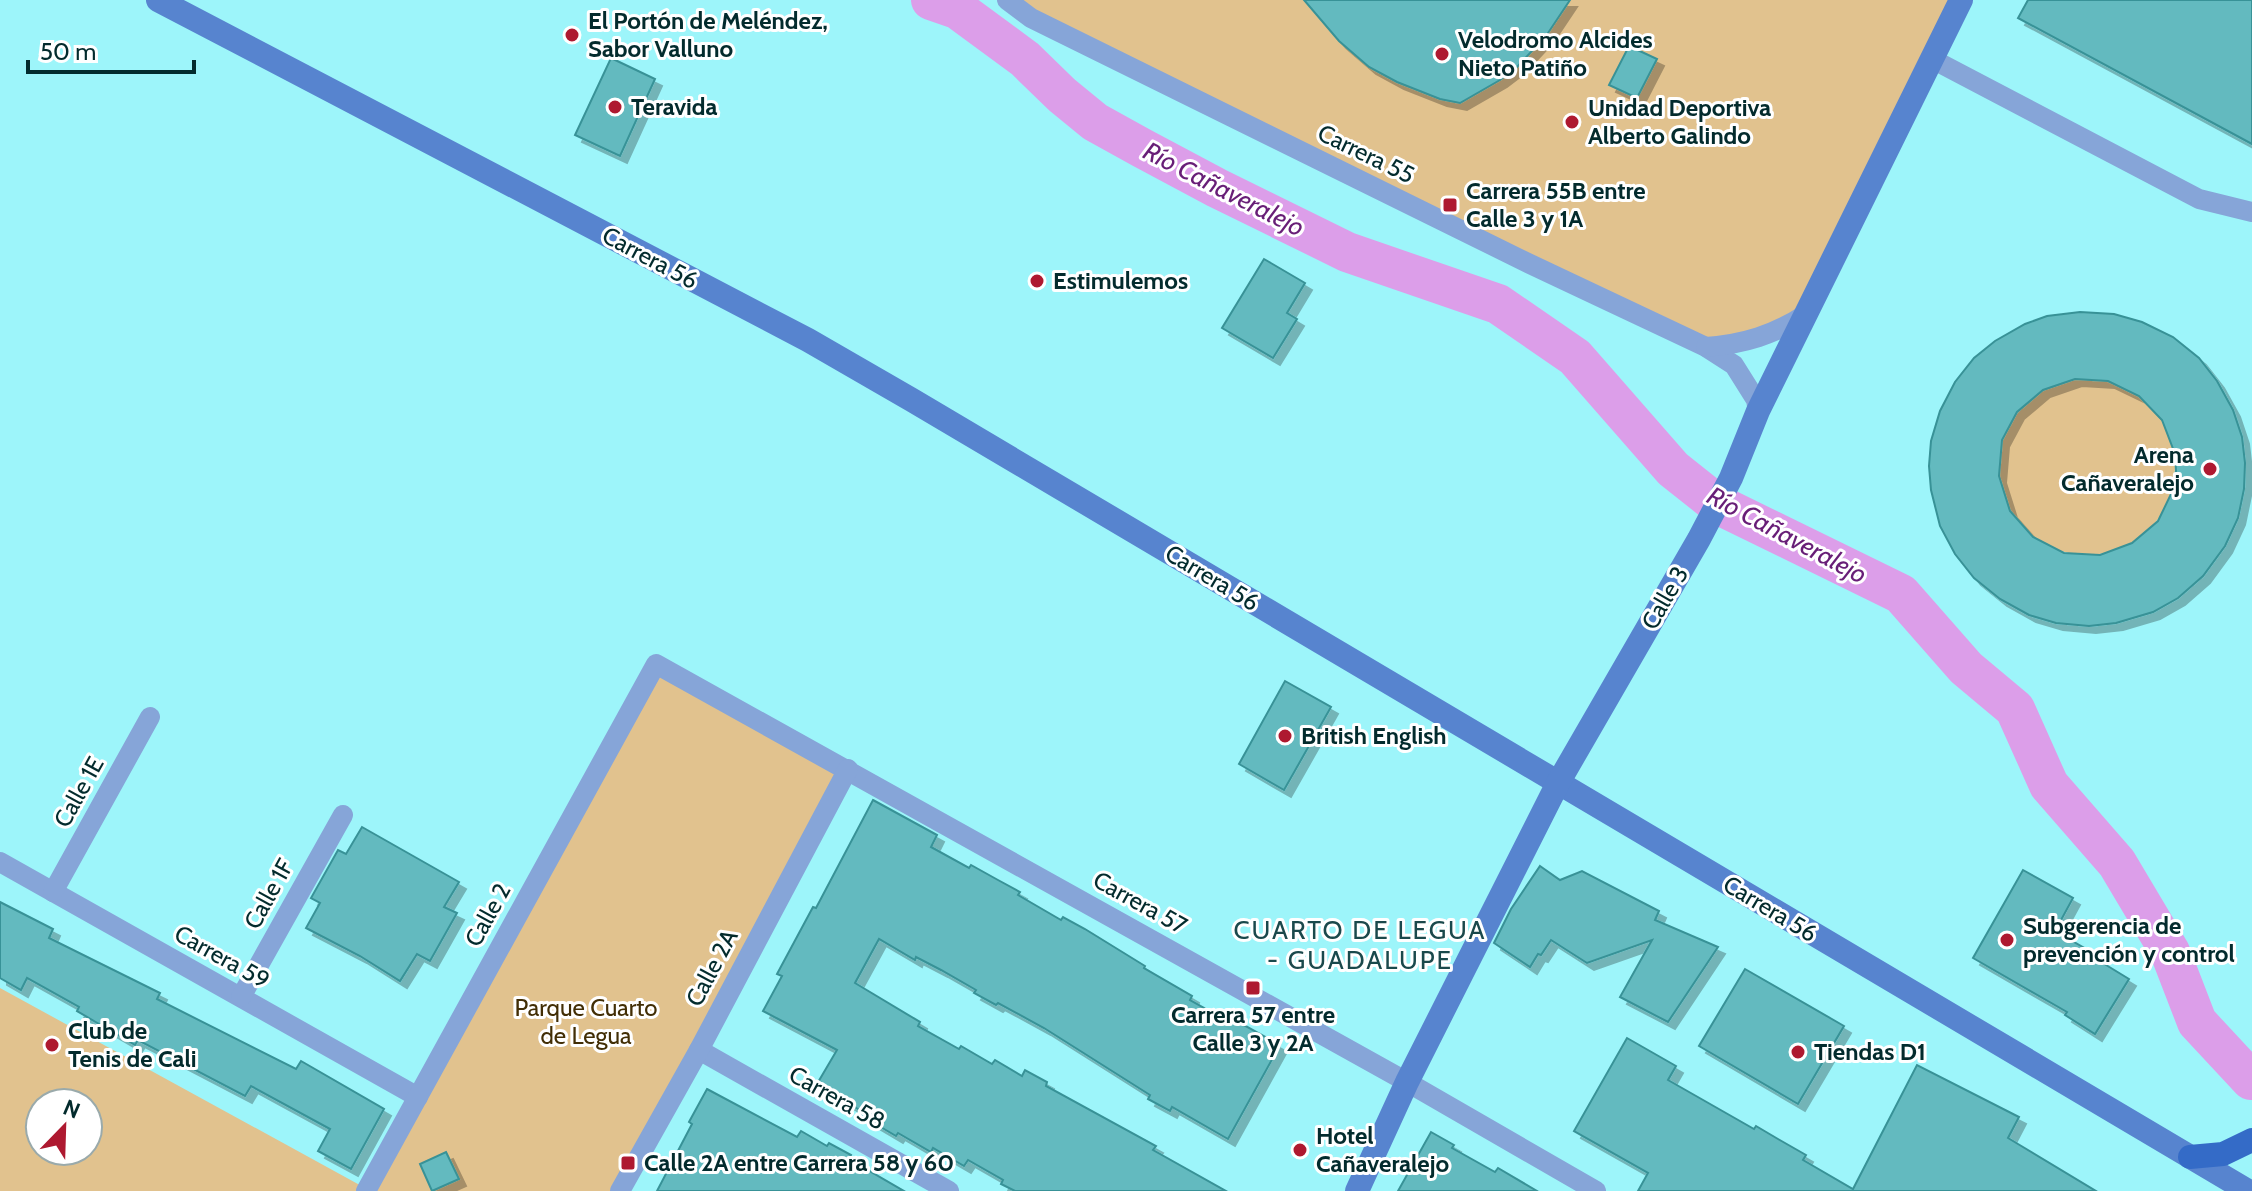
<svg xmlns="http://www.w3.org/2000/svg" width="2252" height="1191" viewBox="0 0 2252 1191" font-family="Cabin,sans-serif">
	<style>
		.green { fill: #e1c28e; fill-rule: evenodd }
		.lines { fill: none; stroke-linecap: round; stroke-linejoin: round }
		.river { stroke: #dc9ee9; stroke-width: 40 }
		.building { fill: #63babf; stroke: #389297; stroke-width: 2; fill-rule: evenodd; filter: url(#shadow) }
		.street { stroke: #86a5d8; stroke-width: 20 }
		.secondary { stroke: #5784cf; stroke-width: 24 }
		.primary { stroke: #346bc7; stroke-width: 24 }
		.poi-dot { fill: #ae1930; stroke: #fff; stroke-width: 3 }
		.labels { text-anchor: middle; stroke-width: 6; stroke-linejoin: round; paint-order: stroke }
		.poi-label { font-size: 24px; font-weight: bold; fill: #032b2d; stroke: #fff; text-anchor: start }
		.street-label { font-size: 24px; fill: #032b2d; stroke: #fff }
		.park-label { font-size: 24px; fill: #422e05; stroke: #fff }
		.water-label { font-size: 26px; font-style: italic; fill: #681e77; stroke: #fff }
		.neighbourhood-label { font-size: 26px; letter-spacing: 2px; fill: #1a494c; stroke: #fff }
	</style>
	<defs>
		<filter id="shadow"><feDropShadow dx="7" dy="7" stdDeviation="0" flood-color="#0004"/></filter>
	</defs>
	<rect width="100%" height="100%" fill="#9df5fa"/>
	<g class="green">
		<path d="M1007 0H1961L1807 313 1706 347Z"/>
		<circle cx="2087" cy="467" r="88"/>
		<path d="M656 664 848 769 620 1191H0V988L367 1189ZM40 1103H88V1151H40Z"/>
	</g>
	<g class="lines">
		<path class="river" d="M931 0 957 9 1025 59 1062 95 1095 122 1142 148 1217 188 1347 252 1498 304 1575 357 1673 469 1717 504 1901 594 1966 668 2015 709 2049 785 2117 863 2170 952 2197 1022 2251 1080"/>
	</g>
	<g class="building">
		<path d="M1304 0H1570L1546 36 1517 67 1500 80 1460 103 1440 99 1397 82 1369 67 1339 41Z"/>
		<path d="M2028 0H2252V144L2018 18Z"/>
		<path d="M1629 46 1657 59 1637 98 1609 85Z"/>
		<path d="M611 58 655 79 620 156 575 135Z"/>
		<path d="M1264 259 1305 283 1287 313 1297 319 1273 358 1222 328Z"/>
		<path d="M2080 312 2114 314 2142 322 2173 337 2199 358 2217 381 2233 410 2242 437 2245 463 2244 489 2238 518 2225 546 2203 576 2178 598 2153 612 2116 623 2089 626 2056 623 2029 615 2000 599 1974 578 1955 554 1940 526 1931 490 1929 466 1931 441 1940 411 1955 382 1974 358 1995 341 2025 324 2047 316ZM2075 379 2108 381 2139 396 2162 420 2175 454 2176 471 2172 492 2158 521 2132 543 2100 555 2064 553 2033 537 2010 511 1999 476 2002 440 2017 412 2043 390Z"/>
		<path d="M1285 681 1331 707 1284 790 1239 764Z"/>
		<path d="M873 800 937 835 931 847 969 868 971 865 998 880 1020 892 1018 895 1061 920 1063 917 1085 929 1145 966 1144 968 1192 996 1190 1000 1231 1023 1233 1019 1280 1045 1228 1139 1172 1107 1170 1111 1148 1099 1150 1095 1044 1028 998 1003 996 1005 974 993 976 990 941 970 916 957 915 960 879 939 855 983 920 1022 918 1026 959 1049 961 1046 992 1064 995 1060 1022 1076 1025 1070 1047 1082 1046 1086 1156 1146 1153 1150 1226 1191H1015L1001 1184 1003 1180 968 1160 964 1166 933 1148 931 1152 898 1133 896 1136 874 1123 876 1120 817 1084 837 1050 763 1011 782 976 777 974 813 907 816 908Z"/>
		<path d="M362 827 459 882 444 907 457 913 430 961 417 954 400 981 360 956 306 928 320 903 311 898 338 850 346 854Z"/>
		<path d="M1540 866 1560 880 1582 871 1659 911 1655 920 1718 947 1668 1022 1620 997 1652 940 1587 963 1551 940 1541 955 1538 954 1530 967 1494 943 1511 909Z"/>
		<path d="M2023 870 2073 898 2055 931 2095 954 2093 957 2129 979 2095 1034 2065 1015 2067 1012 1973 958Z"/>
		<path d="M0 902 53 929 49 938 160 993 157 999 296 1069 301 1061 384 1109 351 1169 318 1151 330 1129 251 1086 245 1096 138 1040 135 1045 77 1011 79 1007 27 978 21 990 0 978Z"/>
		<path d="M1745 969 1844 1026 1798 1104 1699 1046Z"/>
		<path d="M1627 1038 1676 1066 1668 1080 1754 1129 1756 1126 1778 1139 1806 1155 1803 1160 1853 1189 1917 1065 2019 1117 2008 1138 2096 1191H1638L1648 1173 1574 1131Z"/>
		<path d="M707 1089 797 1137 801 1131 827 1146 829 1143 851 1155 849 1159 904 1191H657L692 1124 689 1122Z"/>
		<path d="M1431 1132 1454 1145 1452 1148 1495 1172 1498 1168 1537 1191H1398Z"/>
		<path d="M446 1152 459 1179 432 1191 420 1164Z"/>
	</g>
	<g class="lines">
		<g class="street">
			<path d="M1007 0 1031 18 1530 264 1706 347 1734 365 1756 400 1758 411"/>
			<path d="M1932 59 2199 199 2252 212"/>
			<path d="M1706 347C1744 344 1774 335 1806 314"/>
			<path d="M0 862 418 1097"/>
			<path d="M53 892 150 717"/>
			<path d="M241 997 343 815"/>
			<path d="M699 1050 949 1191"/>
			<path d="M366 1191 656 664 1407 1082 1596 1191"/>
			<path d="M620 1191 699 1050 848 769"/>
		</g>
		<g class="secondary">
			<path d="M158 0 808 340 912 400 2248 1191"/>
			<path d="M1357 1191 1407 1082 1558 783 1699 539 1731 478 1758 411 1961 0"/>
		</g>
		<path class="primary" d="M2190 1157 2223 1154 2252 1140"/>
	</g>
	<g class="poi-dot">
		<circle cx="572" cy="35" r="8"/>
		<circle cx="1442" cy="54" r="8"/>
		<circle cx="615" cy="107" r="8"/>
		<circle cx="1572" cy="122" r="8"/>
		<rect x="1442" y="197" width="16" height="16" rx="4"/>
		<circle cx="1037" cy="281" r="8"/>
		<circle cx="2210" cy="469" r="8"/>
		<circle cx="1285" cy="736" r="8"/>
		<circle cx="2007" cy="940" r="8"/>
		<rect x="1245" y="980" width="16" height="16" rx="4"/>
		<circle cx="52" cy="1045" r="8"/>
		<circle cx="1798" cy="1052" r="8"/>
		<circle cx="1300" cy="1150" r="8"/>
		<rect x="620" y="1155" width="16" height="16" rx="4"/>
	</g>
	<g class="labels">
		<g class="poi-label">
			<text x="588" y="29">El Portón de Meléndez,<tspan x="588" dy="28">Sabor Valluno</tspan></text>
			<text x="1458" y="48">Velodromo Alcides<tspan x="1458" dy="28">Nieto Patiño</tspan></text>
			<text x="631" y="115">Teravida</text>
			<text x="1588" y="116">Unidad Deportiva<tspan x="1588" dy="28">Alberto Galindo</tspan></text>
			<text x="1466" y="199">Carrera 55B entre<tspan x="1466" dy="28">Calle 3 y 1A</tspan></text>
			<text x="1053" y="289">Estimulemos</text>
			<text x="2194" y="463" text-anchor="end">Arena<tspan x="2194" dy="28">Cañaveralejo</tspan></text>
			<text x="1301" y="744">British English</text>
			<text x="2023" y="934">Subgerencia de<tspan x="2023" dy="28">prevención y control</tspan></text>
			<text x="1253" y="1023" text-anchor="middle">Carrera 57 entre<tspan x="1253" dy="28">Calle 3 y 2A</tspan></text>
			<text x="68" y="1039">Club de<tspan x="68" dy="28">Tenis de Cali</tspan></text>
			<text x="1814" y="1060">Tiendas D1</text>
			<text x="1316" y="1144">Hotel<tspan x="1316" dy="28">Cañaveralejo</tspan></text>
			<text x="644" y="1171">Calle 2A entre Carrera 58 y 60</text>
		</g>
		<g class="street-label">
			<text transform="translate(1366 154) rotate(26)" y="8">Carrera 55</text>
			<text transform="translate(650 258) rotate(28)" y="8">Carrera 56</text>
			<text transform="translate(1212 578) rotate(31)" y="8">Carrera 56</text>
			<text transform="translate(1665 598) rotate(-60)" y="8">Calle 3</text>
			<text transform="translate(79 792) rotate(-61)" y="8">Calle 1E</text>
			<text transform="translate(269 894) rotate(-61)" y="8">Calle 1F</text>
			<text transform="translate(1140 903) rotate(29)" y="8">Carrera 57</text>
			<text transform="translate(1770 909) rotate(31)" y="8">Carrera 56</text>
			<text transform="translate(488 915) rotate(-61)" y="8">Calle 2</text>
			<text transform="translate(222 957) rotate(29)" y="8">Carrera 59</text>
			<text transform="translate(712 968) rotate(-62)" y="8">Calle 2A</text>
			<text transform="translate(837 1098) rotate(29)" y="8">Carrera 58</text>
		</g>
		<g class="park-label">
			<text x="586" y="1016">Parque Cuarto<tspan x="586" dy="28">de Legua</tspan></text>
		</g>
		<g class="water-label">
			<text transform="translate(1224 189) rotate(27)" y="9">Río Cañaveralejo</text>
			<text transform="translate(1787 535) rotate(28)" y="9">Río Cañaveralejo</text>
		</g>
		<g class="neighbourhood-label">
			<text x="1360" y="939">CUARTO DE LEGUA<tspan x="1360" dy="30">- GUADALUPE</tspan></text>
		</g>
	</g>
	<g transform="translate(64 1127) rotate(23)"><circle r="38" fill="#ffffff" stroke="#9aaaab" stroke-width="2"/>
	<path d="M0-6L14 30L0 20L-14 30Z" fill="#ae1930"/>
	<text y="-12" font-size="22" font-weight="bold" text-anchor="middle" fill="#032b2d">N</text>
	</g>
	<path d="M28 60v12h166v-12" fill="none" stroke="#032b2d" stroke-width="4"/>
	<text x="40" y="60" font-size="24" fill="#032b2d" stroke="#ffffff" stroke-width="6" paint-order="stroke">50 m</text>
</svg>
